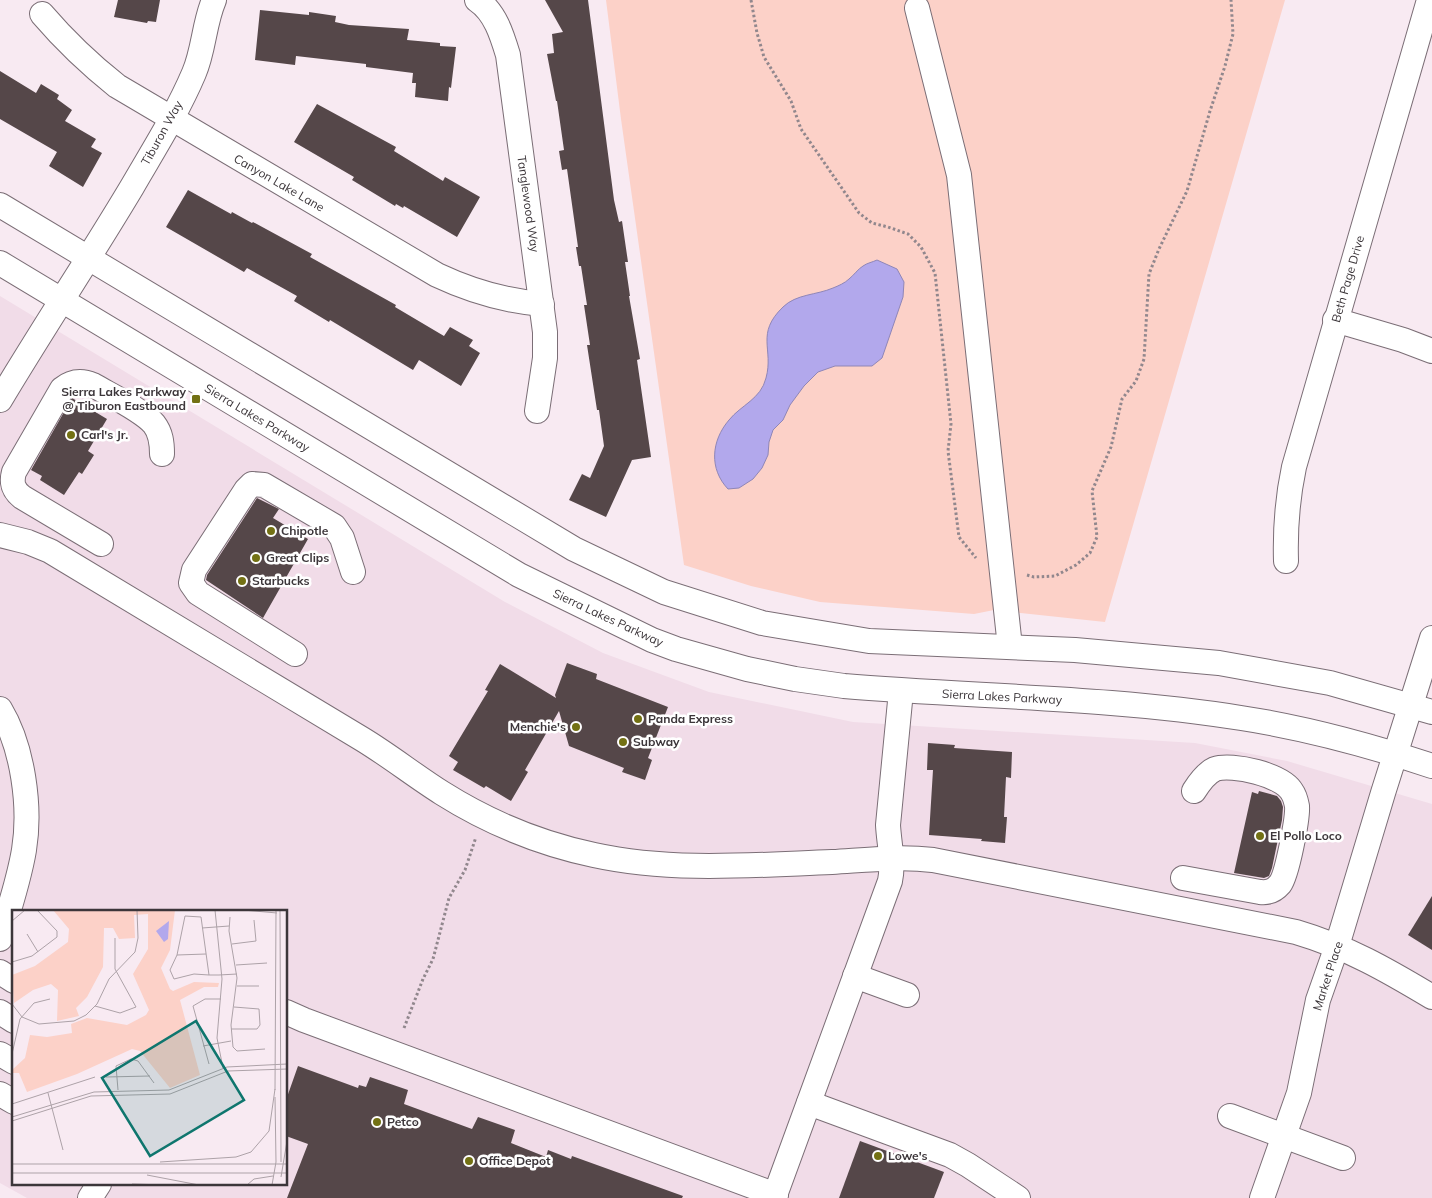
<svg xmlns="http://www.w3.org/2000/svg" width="1432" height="1198" viewBox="0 0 1432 1198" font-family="Mulish,sans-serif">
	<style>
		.built { fill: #f1dce8; fill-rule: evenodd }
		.green { fill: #fcd1c8 }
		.water { fill: #b2a8ec; stroke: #8f86b7 }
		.building { fill: #554749 }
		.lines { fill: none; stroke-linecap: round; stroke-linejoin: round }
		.minor-casing { stroke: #7b6e76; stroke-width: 26 }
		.path { stroke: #91878d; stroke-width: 3; stroke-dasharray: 2.5 2.5; stroke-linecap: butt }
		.minor { stroke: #fff; stroke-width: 24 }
		.poi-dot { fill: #737114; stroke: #fff; stroke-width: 2 }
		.labels { text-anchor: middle; stroke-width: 5; stroke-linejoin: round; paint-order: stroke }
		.street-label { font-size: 12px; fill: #3c363a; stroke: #fff }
		.poi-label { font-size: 12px; font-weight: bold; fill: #3c363a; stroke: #fff; text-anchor: start }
		.inset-road { fill: none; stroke: #ada2a8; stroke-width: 1 }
		.view { fill: #0f766e; fill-opacity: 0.15; stroke: #0f766e; stroke-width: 2.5 }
		.inset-edge { fill: none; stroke: #3c363a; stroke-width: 2.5 }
	</style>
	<rect width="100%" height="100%" fill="#f8eaf2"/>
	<path class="built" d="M0 296 505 602 603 653 709 692 853 722 1195 743 1287 761 1432 804V1198H27L0 1183ZM14 912H286V1184H14Z"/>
	<path class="green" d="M606 0H1285L1105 622 994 610 974 614 820 602 751 586 684 565 621 119Z"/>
	<path class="water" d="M877 260 897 269 904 282 903 297 882 358 872 366H835L818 372 804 386 790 405 783 420 773 430 769 442 768 455 762 468 753 479 739 488 728 489C709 469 711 441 729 420 741 405 761 399 766 378 774 349 755 334 783 307 796 294 817 295 833 288 838 286 845 283 849 279 854 275 858 269 863 266 867 263 873 262 877 260Z"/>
	<g class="building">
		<path d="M118 0H160L156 22 148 21 147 23 114 17Z"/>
		<path d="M545 0H588L614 200 619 222 622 221 628 262H625L630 296H629L640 359 637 360 651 457 632 460 606 517 569 500 582 474 590 478 604 446 599 410H597L587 345H590L584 305H587L581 266H579L576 247H578L567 169 562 170 559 151 564 150 557 101H556L547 54 554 53 552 34 563 32Z"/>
		<path d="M260 10 309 15V12L336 16 335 22 349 25 409 29 407 40 440 43V46L456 47 451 88 449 87 448 101 415 97 416 83H412L413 73 366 67V64L296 56 295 65 255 60Z"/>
		<path d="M0 71 36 93 41 84 59 95 57 99 72 110 65 121 96 139 91 147 102 153 83 187 49 166 57 152 0 119Z"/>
		<path d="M317 104 396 147 394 151 443 181 445 177 480 197 457 237 404 206 403 208 396 204 395 206 352 180 354 177 294 142Z"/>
		<path d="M188 190 231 214 232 212 252 223 253 222 312 254 310 257 396 305 395 307 444 336 450 327 473 340 469 346 480 353 461 386 419 360 413 370 330 320 329 322 294 301 297 296 247 268 244 272 166 227Z"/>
		<path d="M72 398 107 419 88 451 94 455 82 474 79 472 64 495 40 480 42 476 31 470Z"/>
		<path d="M257 498 279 509 273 518 308 539 263 618 206 580 207 575Z"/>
		<path d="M567 663 597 674 596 679 668 707 648 758 652 760 645 780 622 772 624 768 569 746 559 711 525 770 528 772 511 801 486 786 484 788 453 770 458 762 449 756 488 691 485 690 500 664 556 698 555 695Z"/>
		<path d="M928 743 955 745 954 748 1012 752 1011 778 1006 777 1004 817H1007L1005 843 981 841 982 839 929 835 933 770H927Z"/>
		<path d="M1259 791 1277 796 1281 801 1283 807 1282 820 1272 868 1269 876 1264 878 1234 873 1252 792 1258 794Z"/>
		<path d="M1432 896V950L1408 935Z"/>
		<path d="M298 1066 358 1088 359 1085 366 1087 370 1077 408 1090 404 1104 472 1129 478 1117 515 1130 511 1143 546 1157 548 1150 571 1159 572 1156 683 1196 682 1198H287L308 1144 286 1136V1100Z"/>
		<path d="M860 1141 944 1172 934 1198H839Z"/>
	</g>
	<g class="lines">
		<g class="minor-casing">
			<g id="minor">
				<path d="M477 0C495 12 502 35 508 55L545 332V358L537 411"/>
				<path d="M917 8 959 175 1010 647"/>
				<path d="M42 14C66 42 88 63 117 86L437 275C471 291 505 301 542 304"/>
				<path d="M0 205 574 549 664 592 762 623 869 641 1075 650 1219 663 1330 683 1432 712"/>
				<path d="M0 263 519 575 652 640 676 649 747 669 795 679 844 686C976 697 1110 697 1241 718 1306 728 1369 745 1432 766"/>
				<path d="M1335 320 1403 340 1432 351"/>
				<path d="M0 400C43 328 89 259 132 187 154 149 177 113 194 73 204 50 204 23 214 0"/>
				<path d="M0 535 28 542 50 551C154 613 258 676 362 739 390 756 415 776 442 793 488 822 542 844 594 855 672 872 753 865 832 862 866 860 899 856 933 860L1296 932C1347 947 1387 970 1432 997"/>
				<path d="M101 544 22 497C13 490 11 483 14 472L62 389C72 381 81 380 93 385 110 395 142 410 154 424 161 433 162 443 162 454"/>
				<path d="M1286 561C1285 527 1287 500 1294 467L1429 0"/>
				<path d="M295 654 198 593 191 583 194 570 246 490 252 484 264 485 334 526 342 538 353 572"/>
				<path d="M0 709C23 747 31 807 24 850 19 880 9 910 0 939"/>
				<path d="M1183 878 1260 892C1268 893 1274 891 1280 884 1287 875 1298 818 1297 806 1296 801 1295 796 1292 792 1283 775 1232 763 1215 769 1206 773 1199 783 1194 791"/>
				<path d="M0 972 14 981"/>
				<path d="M855 976 907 995"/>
				<path d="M0 1012 14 1021"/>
				<path d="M286 1012 304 1020 776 1195"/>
				<path d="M0 1054 14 1062"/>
				<path d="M0 1094 14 1102"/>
				<path d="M809 1103 950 1155 968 1165 1018 1198"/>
				<path d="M1230 1116 1343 1158"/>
				<path d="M90 1198 99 1184"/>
				<path d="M774 1198 890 881C894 862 889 844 888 825L901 691"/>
				<path d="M1262 1198 1299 1093 1318 1000 1337 946 1383 793 1432 638"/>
			</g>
		</g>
		<g class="path">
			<path d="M751 0 757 33 764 57 791 101 801 129 859 213 872 223 888 227 908 234 921 247 935 273 951 424 948 451 959 537 976 558"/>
			<path d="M1027 575 1034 577 1055 576 1076 565 1090 553 1097 537 1092 491 1111 447 1122 399 1136 381 1144 359 1149 274 1159 249 1187 191 1210 111 1225 66 1233 34 1231 0"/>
			<path d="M404 1028 423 979 433 959 449 898 465 870 476 837"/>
		</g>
		<use href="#minor" class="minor"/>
	</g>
	<g class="poi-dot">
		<rect x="191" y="394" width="10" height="10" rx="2.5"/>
		<circle cx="71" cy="435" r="5"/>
		<circle cx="271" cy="531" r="5"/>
		<circle cx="256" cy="558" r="5"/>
		<circle cx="242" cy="581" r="5"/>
		<circle cx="638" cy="719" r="5"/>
		<circle cx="576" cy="727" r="5"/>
		<circle cx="623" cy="742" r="5"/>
		<circle cx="1260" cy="836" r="5"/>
		<circle cx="377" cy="1122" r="5"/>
		<circle cx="878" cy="1156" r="5"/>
		<circle cx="469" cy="1161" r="5"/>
	</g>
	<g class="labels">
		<g class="street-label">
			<text transform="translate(162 133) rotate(-61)" y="4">Tiburon Way</text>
			<text transform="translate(279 183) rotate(30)" y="4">Canyon Lake Lane</text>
			<text transform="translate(528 204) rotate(82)" y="4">Tanglewood Way</text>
			<text transform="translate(1348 279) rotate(-74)" y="4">Beth Page Drive</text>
			<text transform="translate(257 418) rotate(31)" y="4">Sierra Lakes Parkway</text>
			<text transform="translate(608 618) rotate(25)" y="4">Sierra Lakes Parkway</text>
			<text transform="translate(1002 697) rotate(3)" y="4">Sierra Lakes Parkway</text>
			<text transform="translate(1328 976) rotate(-72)" y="4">Market Place</text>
		</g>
		<g class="poi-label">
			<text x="186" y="396" text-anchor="end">Sierra Lakes Parkway<tspan x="186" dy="14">@ Tiburon Eastbound</tspan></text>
			<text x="81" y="439">Carl's Jr.</text>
			<text x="281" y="535">Chipotle</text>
			<text x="266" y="562">Great Clips</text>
			<text x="252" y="585">Starbucks</text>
			<text x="648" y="723">Panda Express</text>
			<text x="566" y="731" text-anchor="end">Menchie's</text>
			<text x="633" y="746">Subway</text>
			<text x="1270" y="840">El Pollo Loco</text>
			<text x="387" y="1126">Petco</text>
			<text x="888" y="1160">Lowe's</text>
			<text x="479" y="1165">Office Depot</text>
		</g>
	</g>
	<g transform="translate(12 910)">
		<rect width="275" height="275" fill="#f8eaf2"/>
		<path d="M41 0H163L158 40 149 58 158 79 161 81 182 72 207 73 206 77H192L168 90 188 165 158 178 128 141 120 139 65 164 15 182 7 163H0V160L13 148 18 125 35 127 60 123 59 114 75 108 115 115 134 105 137 100 121 64 136 39V4L122 5 123 28 107 29 101 18H92L91 57 75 87 64 98 67 106 45 111 46 80 39 74 21 80 2 93 0 65 23 56 56 32 57 19Z" fill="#fcd1c8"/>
		<path d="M157 11 156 29 152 32 144 21Z" fill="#b2a8ec"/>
		<path class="inset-road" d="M203 0 210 69 205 128 211 158M231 0 265 3M268 0 269 252M218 7 217 21 225 68 219 115 221 137 225 141 253 139M0 11 13 0M190 18 217 16M15 24 26 42M220 34 244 31 242 10M165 45 194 44M0 52 20 46 45 27V21L25 0M224 55 255 53M197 65 189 7 173 6 165 45 158 60 162 69 182 64 197 65H207L225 64M225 76H247M0 94 10 107 27 114 62 111 74 105 85 94 97 69 123 42 126 28 125 0M83 96 108 103 124 97 103 59V28M219 119H245L248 115 247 99 222 97M191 136 219 131M0 144 8 109 22 93 38 89M197 154 181 96 193 89H209M94 167 138 166M106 180 104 156 119 149 126 151 142 173M263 180 264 0M36 183 51 240M263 187 264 252M0 194 83 167M0 207 82 182 157 180 215 157 275 154M0 211 79 186 158 184 216 161 275 159M148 252 224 247 239 242 257 221 263 179M0 254H275M0 263H275M135 265 187 275M269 267 275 231M120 274 153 275M235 275 242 269 261 266M260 275 264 252"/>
		<path class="view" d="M184 111 232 190 138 246 90 168Z"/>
		<rect width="275" height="275" class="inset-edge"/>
	</g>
</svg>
